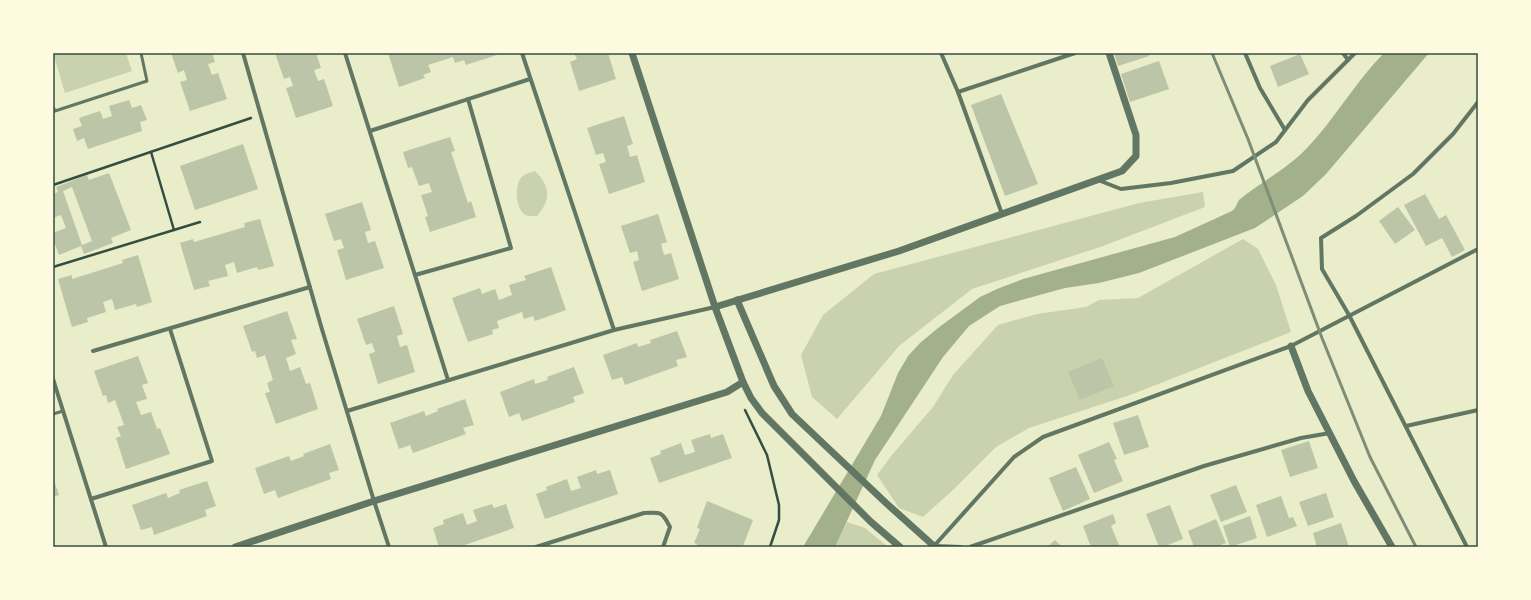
<svg xmlns="http://www.w3.org/2000/svg" width="1531" height="600" viewBox="0 0 1531 600" font-family="Signika,sans-serif">
	<style>
		.green { fill: #cad2ad }
		.water { fill: #a3b18a }
		.building { fill: #bcc5a7; fill-rule: evenodd }
		.lines { fill: none; stroke-linecap: round; stroke-linejoin: round }
		.path { stroke: #344e41; stroke-width: 2.5 }
		.service { stroke: #617663; stroke-width: 3 }
		.minor { stroke: #617663; stroke-width: 4 }
		.tertiary { stroke: #617663; stroke-width: 7 }
		.rail { stroke: #7c8e77; stroke-width: 3 }
		.neatline { fill: none; stroke: #344e41; stroke-width: 1.5 }
	</style>
	<rect width="100%" height="100%" fill="#e9edc9"/>
	<g class="green">
		<path d="M53 53H126L132 71 65 93Z"/>
		<path d="M535 171C551 187 551 200 537 216 532 216 528 217 524 214 516 207 515 190 519 181 522 174 529 173 535 171Z"/>
		<path d="M1203 192 1205 207 1103 246 972 289 899 346 837 419 812 397 801 355 823 315 874 274 1139 203Z"/>
		<path d="M1243 239 1258 249 1276 285 1291 332 1130 395 1029 428 996 447 954 489 923 517 899 508 877 475 892 455 933 407 953 375 998 325 1037 314 1086 307 1099 300 1138 298Z"/>
		<path d="M847 522 865 528 888 547H835Z"/>
	</g>
	<path class="water" d="M1384 53H1429L1326 174 1303 196 1255 228 1139 273 1099 283 1065 288 1000 306 969 326 943 357 875 460 835 547H803L881 416 898 373 908 356 920 343 938 328 980 297 997 289 1023 279 1175 237 1232 211 1235 208 1239 200C1261 182 1287 169 1307 148 1335 119 1355 82 1384 53Z"/>
	<g class="building">
		<path d="M171 53H212L215 62 208 64 212 75 218 73 227 99 190 111 180 82 187 80 184 70 178 73Z"/>
		<path d="M275 53H316L321 68 314 70 318 81 324 79 333 106 296 118 286 88 293 86 290 77 284 79Z"/>
		<path d="M388 53H496L497 55 466 65 464 60 455 63 453 57 428 65 431 72 423 75 425 78 399 87Z"/>
		<path d="M574 53H601V54L608 53 616 79 579 91 570 62 577 59Z"/>
		<path d="M1114 53H1148L1149 56 1118 66Z"/>
		<path d="M1300 54 1309 74 1278 87 1270 66Z"/>
		<path d="M1159 61 1169 89 1130 102 1121 74Z"/>
		<path d="M1001 94 1038 184 1005 196 971 105Z"/>
		<path d="M129 100 132 108 141 105 147 120 140 122 142 131 88 149 84 138 77 141 73 129 82 126 79 118 100 111 103 119 112 116 109 106Z"/>
		<path d="M624 116 633 144 627 146 630 157 637 155 645 182 609 194 599 164 606 162 603 153 596 155 587 128Z"/>
		<path d="M450 137 455 151 451 152 468 203 471 201 476 217 430 232 425 217 428 216 421 195 432 192 429 183 419 186 412 167 408 168 403 152Z"/>
		<path d="M243 144 258 189 195 210 180 166Z"/>
		<path d="M109 173 131 230 111 238 113 243 84 254 81 246 59 255 53 239V233L66 228 61 215 53 218V194L58 192 56 187 87 175 89 180ZM72 187 92 241 82 245 63 191Z"/>
		<path d="M1425 194 1439 219 1446 215 1465 250 1452 257 1442 238 1426 246 1404 205Z"/>
		<path d="M362 202 371 230 365 232 368 243 375 241 384 268 346 280 337 250 344 248 341 239 334 241 325 214Z"/>
		<path d="M1398 207 1415 230 1395 244 1379 221Z"/>
		<path d="M658 214 667 242 661 244 664 255 671 253 679 279 642 291 633 262 639 260 637 251 630 253 621 226Z"/>
		<path d="M260 219 274 266 258 270 257 267 237 273 234 262 225 265 228 276 208 281 210 286 194 290 180 243 193 239 194 242 245 227 244 223Z"/>
		<path d="M138 255 152 302 137 307 136 304 115 310 112 299 103 302 106 312 87 318 88 322 72 327 58 279 72 275V279L123 263 122 260Z"/>
		<path d="M551 267 566 310 535 321 533 316 524 319 522 312 497 321 499 328 492 330 493 334 468 342 452 298 480 288 482 294 495 289 499 300 512 295 509 285 526 280 524 276Z"/>
		<path d="M394 306 403 334 397 336 400 347 407 345 415 372 378 384 369 354 375 352 372 343 366 345 357 319Z"/>
		<path d="M287 311 297 339 291 340 296 354 286 358 290 371 300 367 306 384 310 383 318 409 276 424 265 393 270 392 267 383 273 380 265 355 257 358 255 351 252 352 243 326Z"/>
		<path d="M677 331 687 357 676 360 678 366 625 385 622 377 612 380 603 355 637 343 638 347 651 343 650 340Z"/>
		<path d="M138 356 148 383 142 385 147 399 136 402 141 415 151 412 157 429 160 428 170 454 126 469 116 438 121 436 117 427 124 425 115 400 108 403 106 395 103 396 94 371Z"/>
		<path d="M1102 358 1114 386 1080 400 1068 372Z"/>
		<path d="M574 367 584 393 573 397 575 402 522 421 519 413 509 417 500 392 534 379 535 384 548 380 547 377Z"/>
		<path d="M465 399 474 425 463 428 466 434 413 453 410 445 399 449 390 423 424 411 426 416 438 411 437 409Z"/>
		<path d="M1138 415 1149 447 1124 455 1113 423Z"/>
		<path d="M710 434 711 438 723 434 732 458 659 483 650 458 661 454 660 451 681 443 685 455 695 452 691 440Z"/>
		<path d="M1309 441 1318 468 1290 477 1281 450Z"/>
		<path d="M1109 442 1117 459 1114 460 1123 481 1094 493 1078 455Z"/>
		<path d="M330 444 339 470 329 473 331 479 278 498 275 490 264 494 255 468 289 456 291 461 304 456 303 454Z"/>
		<path d="M1076 467 1090 499 1063 511 1049 478Z"/>
		<path d="M596 470 597 474 610 470 618 494 545 519 536 494 547 490 546 487 567 479 571 491 581 488 577 477Z"/>
		<path d="M53 478 59 495 53 497Z"/>
		<path d="M207 481 216 506 205 510 207 516 154 535 152 527 141 530 132 505 166 493 168 498 180 493 179 490Z"/>
		<path d="M1236 485 1247 512 1221 522 1210 495Z"/>
		<path d="M1326 493 1334 517 1308 526 1299 502Z"/>
		<path d="M1281 496 1289 518 1293 517 1297 526 1267 537 1256 505Z"/>
		<path d="M707 501 753 520 743 546 739 545 738 547H696L697 544 694 543 700 529 697 528Z"/>
		<path d="M492 504 494 508 506 504 514 528 459 547H439L433 528 444 524 443 520 463 513 467 525 477 521 473 510Z"/>
		<path d="M1170 505 1183 539 1163 547H1159L1146 514Z"/>
		<path d="M1113 514 1116 523 1111 526 1119 545 1113 547H1091L1083 526Z"/>
		<path d="M1250 516 1257 538 1230 547 1223 526Z"/>
		<path d="M1216 519 1226 543 1216 547H1194L1188 531Z"/>
		<path d="M1341 523 1349 547H1317L1313 533Z"/>
		<path d="M1055 540 1062 547H1047Z"/>
	</g>
	<g class="lines">
		<g class="path">
			<path d="M151 152 174 230"/>
			<path d="M53 185 251 118"/>
			<path d="M53 267 200 222"/>
			<path d="M745 410 767 455 779 505V520L770 547"/>
		</g>
		<g class="service">
			<path d="M53 107 55 111 147 81 141 53"/>
			<path d="M53 414 63 411"/>
		</g>
		<g class="minor">
			<path d="M243 53 321 326 374 501 389 547"/>
			<path d="M345 53 448 380"/>
			<path d="M522 53 614 330"/>
			<path d="M941 53 958 92 1002 214"/>
			<path d="M1245 53 1260 88 1285 130"/>
			<path d="M1343 53 1348 60"/>
			<path d="M958 92 1075 53"/>
			<path d="M370 131 530 79"/>
			<path d="M1098 180 1121 189 1171 183 1233 171 1276 142 1308 100 1355 53"/>
			<path d="M415 275 511 248 468 99"/>
			<path d="M93 351 310 287"/>
			<path d="M53 379 106 547"/>
			<path d="M347 411 614 330 715 307"/>
			<path d="M1406 426 1478 410"/>
			<path d="M91 499 212 461 170 329"/>
			<path d="M934 546 1014 457 1043 437 1291 346 1478 249"/>
			<path d="M934 546 961 547"/>
			<path d="M536 547 644 513C662 512 662 512 670 527L663 547"/>
			<path d="M970 547 1204 466 1301 438 1330 433"/>
			<path d="M1467 547 1349 315 1322 269 1321 238 1356 216 1413 174 1453 134 1478 102"/>
		</g>
		<g class="tertiary">
			<path d="M737 300 774 386 792 414 886 503 935 547"/>
			<path d="M715 307 899 251 1122 171 1136 156V135L1109 53"/>
			<path d="M1291 346 1308 391 1354 481 1392 547"/>
			<path d="M743 382 751 398 762 413 871 522 900 547"/>
			<path d="M235 547 374 501 727 392 743 382 715 307 632 53"/>
		</g>
		<path class="rail" d="M1212 53 1248 139 1322 338 1370 457 1416 547"/>
	</g>
	<rect width="1531" height="600" fill="none" stroke="#fefae0" stroke-width="108"/>
	<rect x="54" y="54" width="1423" height="492" class="neatline"/>
</svg>
